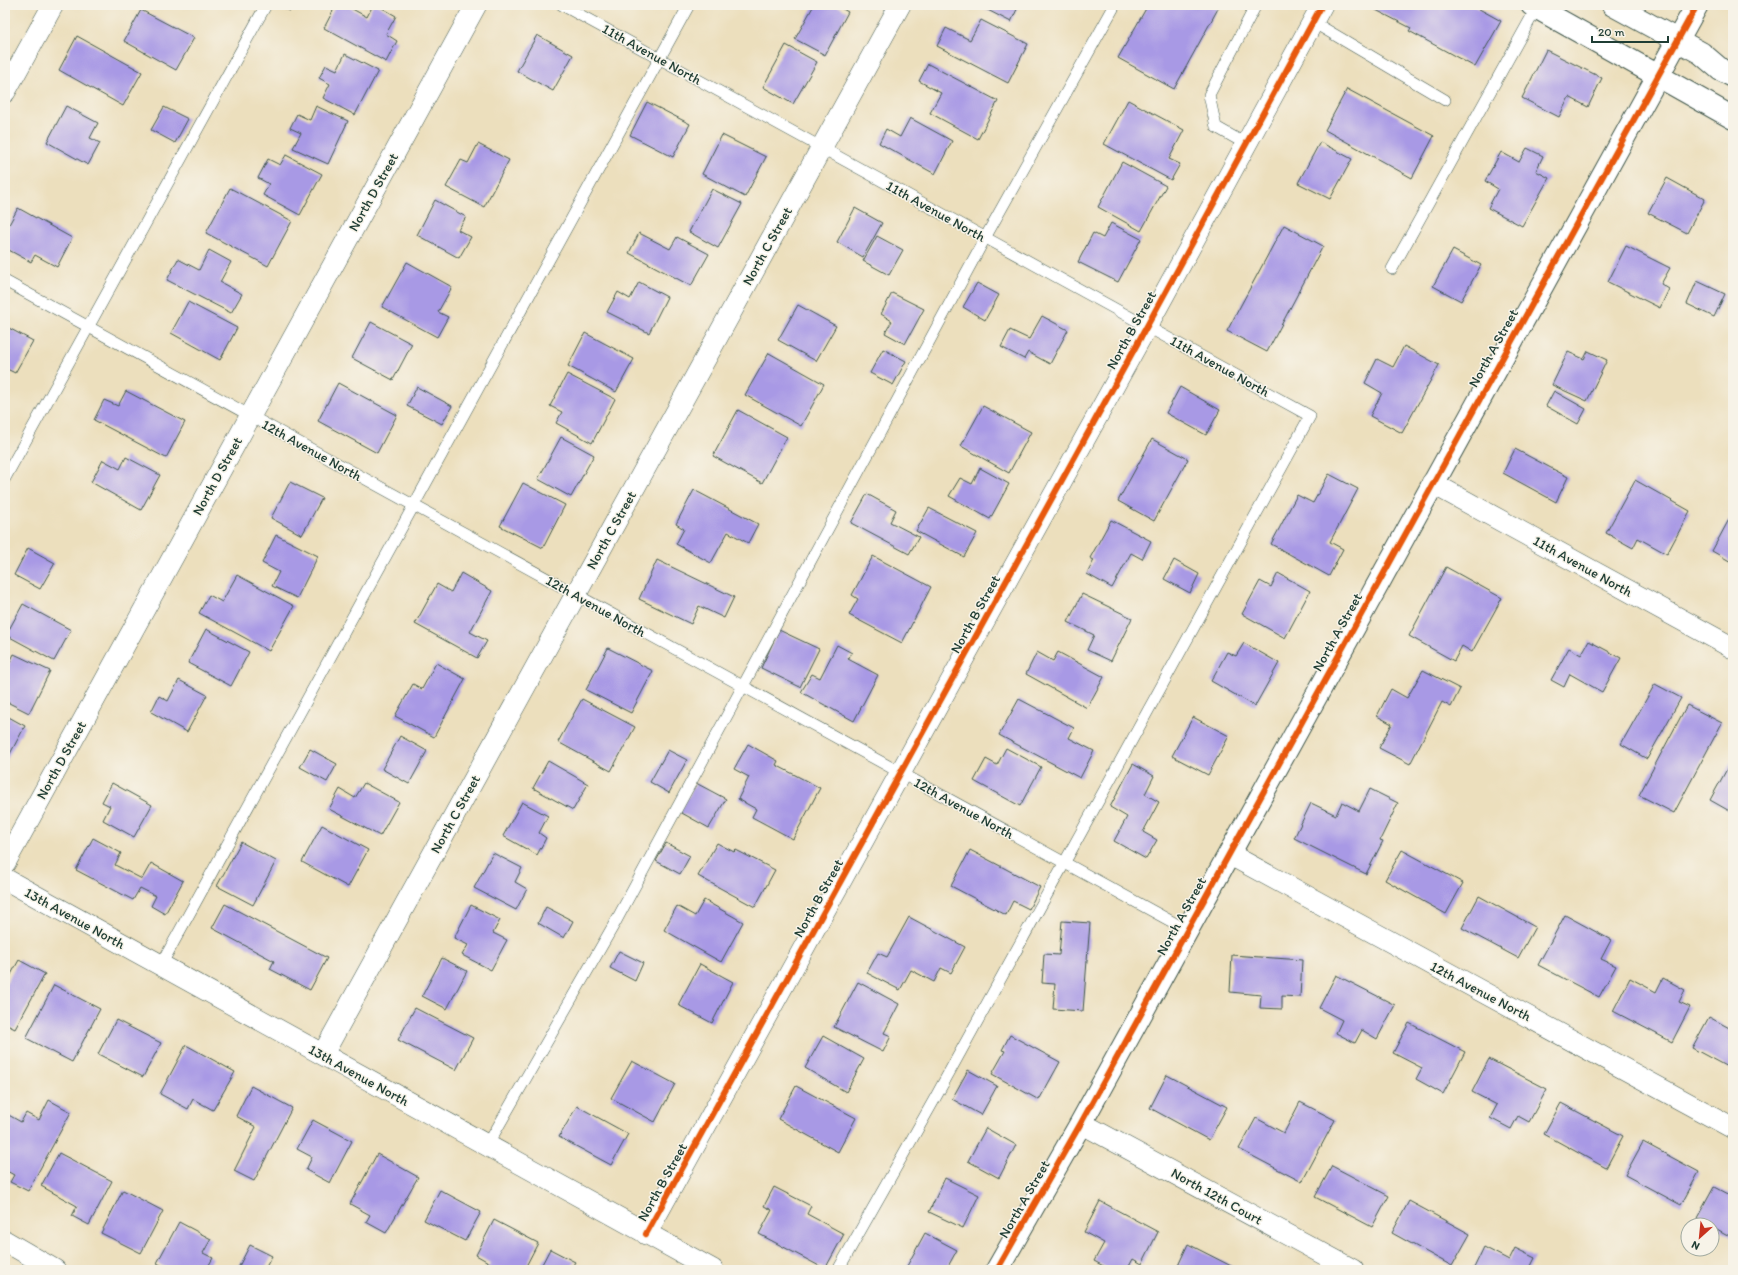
<svg xmlns="http://www.w3.org/2000/svg" width="1738" height="1275" viewBox="0 0 1738 1275" font-family="Itim,sans-serif">
	<style>
		.building { fill: #a899e5 }
		.lines { fill: none; stroke-linecap: round; stroke-linejoin: round }
		.service-casing { stroke: #3e5549; stroke-width: 12 }
		.minor-casing { stroke: #3e5549; stroke-width: 22 }
		.tertiary-casing { stroke: #3e5549; stroke-width: 24 }
		.secondary-casing { stroke: #3e5549; stroke-width: 24 }
		.service { stroke: #fff; stroke-width: 11 }
		.minor { stroke: #fff; stroke-width: 21 }
		.tertiary { stroke: #fff; stroke-width: 22 }
		.secondary { stroke: #fff; stroke-width: 22 }
		.cycleway-casing { stroke: #f7f3e8; stroke-width: 8 }
		.cycleway { stroke: #e8590c; stroke-width: 6 }
		.labels { text-anchor: middle; stroke-width: 3; stroke-linejoin: round; paint-order: stroke }
		.street-label { font-size: 14px; fill: #1f3d34; stroke: #f7f3e8 }
	</style>
	<rect width="100%" height="100%" fill="#f7f3e8"/>
	<filter id="ink" filterUnits="userSpaceOnUse"><feTurbulence type="fractalNoise" baseFrequency=".025" numOctaves="2"/><feDisplacementMap in="SourceGraphic" scale="8" xChannelSelector="R" yChannelSelector="G"/><feConvolveMatrix kernelMatrix="1 2 1 2 8 2 1 2 1" color-interpolation-filters="sRGB"/></filter>
	<filter id="wash" filterUnits="userSpaceOnUse"><feTurbulence type="fractalNoise" baseFrequency=".012" numOctaves="4" result="noise"/><feDisplacementMap in="SourceGraphic" scale="16" xChannelSelector="R" yChannelSelector="G"/><feGaussianBlur stdDeviation="0.9" result="paint"/><feColorMatrix in="noise" values="0 0 0 0 0 0 0 0 0 0 0 0 0 0 0 0 0 1.4 0 .05"/><feComposite in="paint" operator="in"/></filter>
	<g filter="url(#wash)">
		<rect width="100%" height="100%" fill="#ecdfbd"/>
		<g id="blocks">
			<g class="building">
				<path d="M281 5H293L290 11 280 6Z"/>
				<path d="M336 5H345L367 17 373 5H377L396 16 386 34 397 41 386 62 324 28Z"/>
				<path d="M814 5H836L848 12 825 55 795 39Z"/>
				<path d="M978 5H1019L1011 22Z"/>
				<path d="M1148 5H1220L1174 89 1118 58Z"/>
				<path d="M1376 5H1472L1501 21 1475 67 1409 31 1411 28 1374 9Z"/>
				<path d="M141 10 194 38 176 70 124 41Z"/>
				<path d="M981 20 1028 44 1008 83 937 46 946 28 970 40Z"/>
				<path d="M537 35 573 55 553 91 517 71Z"/>
				<path d="M77 36 142 72 123 106 59 70Z"/>
				<path d="M786 45 817 62 793 104 763 87Z"/>
				<path d="M1546 50 1602 78 1588 107 1569 97 1559 117 1522 98Z"/>
				<path d="M345 54 378 71 355 115 323 98 330 84 319 78 326 65 337 70Z"/>
				<path d="M928 64 998 101 978 139 930 113 941 93 919 81Z"/>
				<path d="M1347 89 1434 136 1412 178 1325 130Z"/>
				<path d="M1128 100 1184 130 1169 159 1180 164 1171 180 1104 144Z"/>
				<path d="M647 102 690 124 673 157 630 135Z"/>
				<path d="M66 106 98 123 90 138 100 143 88 165 47 142Z"/>
				<path d="M316 106 348 121 328 164 293 148 301 133 290 128 297 114 310 120Z"/>
				<path d="M164 107 188 119 175 143 151 130Z"/>
				<path d="M910 118 952 141 935 174 879 143 886 129 900 137Z"/>
				<path d="M722 135 766 157 745 197 702 174Z"/>
				<path d="M1320 142 1352 159 1330 199 1298 183Z"/>
				<path d="M478 144 509 160 484 207 446 187 461 160 468 163Z"/>
				<path d="M1527 148 1543 156 1536 171 1549 178 1522 226 1488 208 1498 189 1485 181 1501 152 1519 162Z"/>
				<path d="M286 155 322 174 300 215 263 195 269 184 258 178 268 159 280 165Z"/>
				<path d="M1122 162 1166 186 1141 231 1098 207Z"/>
				<path d="M1667 178 1705 199 1687 233 1648 213Z"/>
				<path d="M230 188 292 221 268 266 206 233Z"/>
				<path d="M712 189 742 204 718 248 689 232Z"/>
				<path d="M435 200 466 217 458 230 471 237 459 258 417 235Z"/>
				<path d="M18 208 72 238 57 267 35 255 31 262 5 248V232Z"/>
				<path d="M855 208 882 223 863 257 837 242Z"/>
				<path d="M1111 223 1141 239 1118 282 1078 262 1093 233 1103 238Z"/>
				<path d="M1284 225 1323 246 1267 352 1227 331Z"/>
				<path d="M639 233 670 249 677 237 709 254 691 286 629 253Z"/>
				<path d="M877 236 903 250 889 275 863 261Z"/>
				<path d="M1626 246 1670 268 1661 284 1669 289 1660 308 1608 282Z"/>
				<path d="M209 250 231 262 220 282 242 294 231 313 167 280 178 259 199 270Z"/>
				<path d="M1453 250 1481 265 1461 301 1433 286Z"/>
				<path d="M407 262 452 287 438 312 448 317 437 337 382 307Z"/>
				<path d="M1697 281 1725 294 1714 317 1687 304Z"/>
				<path d="M639 282 667 297 649 333 607 312 618 292 630 299Z"/>
				<path d="M977 283 999 295 985 320 963 307Z"/>
				<path d="M892 293 924 309 905 344 885 333 892 321 881 314Z"/>
				<path d="M188 302 237 328 220 360 171 333Z"/>
				<path d="M798 305 836 326 816 361 778 340Z"/>
				<path d="M1042 316 1068 330 1050 364 1028 352 1024 359 1001 347 1010 330 1029 339Z"/>
				<path d="M371 322 412 344 393 380 352 358Z"/>
				<path d="M5 326 33 341 15 373 5 368Z"/>
				<path d="M585 333 634 359 616 392 568 366Z"/>
				<path d="M1404 346 1439 365 1402 433 1370 416 1382 393 1365 383 1377 359 1393 367Z"/>
				<path d="M883 349 906 361 893 385 870 373Z"/>
				<path d="M1588 351 1607 360 1587 401 1552 385 1568 352 1584 359Z"/>
				<path d="M769 353 824 384 801 426 745 395Z"/>
				<path d="M567 374 615 399 592 443 556 423 562 412 550 406Z"/>
				<path d="M338 383 397 415 377 453 318 421Z"/>
				<path d="M417 387 452 406 442 424 407 406Z"/>
				<path d="M1180 387 1220 410 1206 435 1166 413Z"/>
				<path d="M126 391 185 422 166 458 94 420 104 400 118 406Z"/>
				<path d="M1554 391 1586 409 1578 424 1546 406Z"/>
				<path d="M983 406 1031 432 1009 473 961 446Z"/>
				<path d="M738 410 787 437 762 483 713 456Z"/>
				<path d="M561 437 594 455 571 497 538 479Z"/>
				<path d="M1152 439 1188 459 1154 521 1118 501Z"/>
				<path d="M1515 449 1568 477 1556 502 1503 473Z"/>
				<path d="M126 457 160 475 141 510 91 482 103 460 120 469Z"/>
				<path d="M980 468 1009 484 990 519 949 496 960 478 972 484Z"/>
				<path d="M1329 474 1358 489 1330 542 1343 549 1329 576 1271 544 1297 495 1313 503Z"/>
				<path d="M1635 480 1690 511 1667 554 1638 538 1633 548 1606 533Z"/>
				<path d="M290 482 322 498 302 535 271 518Z"/>
				<path d="M523 483 565 505 543 548 500 526Z"/>
				<path d="M694 490 758 524 748 543 728 532 711 563 676 544 684 529 676 524Z"/>
				<path d="M867 494 896 510 890 522 919 537 909 554 851 523Z"/>
				<path d="M929 508 977 533 964 557 916 531Z"/>
				<path d="M1733 512V563L1712 551Z"/>
				<path d="M1111 520 1151 541 1142 559 1131 553 1112 588 1087 574 1094 560 1090 558Z"/>
				<path d="M276 535 318 556 297 598 272 586 279 572 262 563Z"/>
				<path d="M28 548 55 563 40 589 14 575Z"/>
				<path d="M873 556 931 587 902 643 849 615 858 599 852 595Z"/>
				<path d="M657 560 734 597 724 618 699 606 691 624 639 599Z"/>
				<path d="M1174 560 1199 574 1190 593 1164 579Z"/>
				<path d="M1446 567 1502 598 1472 652 1462 646 1454 661 1409 636Z"/>
				<path d="M461 573 492 591 470 632 487 641 477 658 415 624 437 584 451 592Z"/>
				<path d="M1278 573 1310 591 1285 638 1242 614 1260 581 1271 587Z"/>
				<path d="M237 575 294 606 269 651 199 613 209 595 222 602Z"/>
				<path d="M1082 594 1132 618 1111 661 1087 650 1094 635 1068 622Z"/>
				<path d="M23 604 71 630 54 661 6 635Z"/>
				<path d="M206 629 249 652 231 686 188 663Z"/>
				<path d="M779 630 819 649 800 687 761 668Z"/>
				<path d="M1589 641 1621 658 1602 692 1570 674 1564 687 1551 680 1569 648 1581 655Z"/>
				<path d="M1244 643 1279 663 1255 706 1211 681 1227 652 1236 656Z"/>
				<path d="M837 645 852 653 848 659 878 675 854 721 801 692 812 674 820 678Z"/>
				<path d="M608 648 653 671 631 713 586 690Z"/>
				<path d="M1037 652 1053 661 1058 652 1104 677 1087 708 1026 674Z"/>
				<path d="M14 654 50 671 29 713 5 701V672Z"/>
				<path d="M436 663 465 679 434 737 395 716 413 684 422 689Z"/>
				<path d="M1423 670 1460 689 1451 707 1442 702 1410 764 1379 748 1392 724 1377 716 1391 689 1407 698Z"/>
				<path d="M179 680 207 695 187 732 151 712 159 696 168 701Z"/>
				<path d="M1655 684 1681 698 1647 759 1621 744Z"/>
				<path d="M582 699 635 727 611 771 558 742Z"/>
				<path d="M1019 699 1074 728 1069 738 1094 751 1080 778 999 735Z"/>
				<path d="M1687 705 1722 723 1674 813 1639 795Z"/>
				<path d="M5 715 25 726 5 763Z"/>
				<path d="M1193 717 1229 736 1208 775 1172 756Z"/>
				<path d="M400 736 427 751 409 784 382 769Z"/>
				<path d="M748 744 778 761 776 765 820 788 793 839 752 817 756 809 738 799 749 777 734 769Z"/>
				<path d="M1006 748 1041 767 1020 806 974 781 986 759 997 765Z"/>
				<path d="M310 749 337 764 327 782 300 767Z"/>
				<path d="M668 750 687 760 669 793 650 782Z"/>
				<path d="M1733 758V813L1710 800Z"/>
				<path d="M548 761 588 784 573 810 533 788Z"/>
				<path d="M1133 764 1154 776 1145 794 1159 802 1143 832 1157 840 1146 859 1114 841 1127 817 1110 807Z"/>
				<path d="M112 783 152 805 134 837 103 820 110 806 102 802Z"/>
				<path d="M364 783 399 802 380 836 329 809 340 789 355 798Z"/>
				<path d="M696 783 726 799 709 828 680 812Z"/>
				<path d="M1370 789 1398 803 1380 840 1383 841 1366 874 1294 838 1311 803 1336 815 1342 802 1359 811Z"/>
				<path d="M522 802 548 816 539 833 546 838 537 855 503 836Z"/>
				<path d="M322 825 368 850 348 887 302 862Z"/>
				<path d="M93 838 121 853 115 865 142 879 151 863 183 881 165 914 151 906 156 896 140 888 133 900 76 870Z"/>
				<path d="M241 842 276 861 253 905 217 886Z"/>
				<path d="M666 843 690 856 680 874 656 861Z"/>
				<path d="M717 843 734 852 736 850 775 870 755 907 698 876Z"/>
				<path d="M970 850 1040 887 1029 909 1013 901 1006 915 951 886Z"/>
				<path d="M1402 850 1463 883 1446 914 1385 880Z"/>
				<path d="M493 853 522 868 515 882 527 889 516 910 474 888Z"/>
				<path d="M1479 896 1535 927 1518 958 1462 928Z"/>
				<path d="M704 900 743 922 721 962 664 930 677 906 695 916Z"/>
				<path d="M225 904 327 958 310 990 270 969 274 961 212 928Z"/>
				<path d="M471 905 500 920 493 933 507 940 491 970 462 955 468 945 454 938Z"/>
				<path d="M546 907 573 921 564 938 538 923Z"/>
				<path d="M1565 915 1611 940 1601 959 1616 966 1599 997 1538 965Z"/>
				<path d="M909 917 965 947 951 973 941 968 934 982 911 970 900 990 867 973 878 953 887 957Z"/>
				<path d="M1062 921 1090 923 1083 1011 1053 1009 1055 984 1042 983 1044 954 1059 955Z"/>
				<path d="M619 951 643 963 635 981 610 968Z"/>
				<path d="M1232 955 1302 960 1300 997 1282 996V1009L1260 1008 1261 995 1230 992Z"/>
				<path d="M442 958 467 971 447 1009 422 996Z"/>
				<path d="M19 960 45 974 15 1029 5 1024V985Z"/>
				<path d="M700 964 733 982 712 1023 678 1005Z"/>
				<path d="M1336 975 1395 1005 1377 1039 1362 1030 1355 1043 1336 1033 1342 1020 1319 1008Z"/>
				<path d="M1630 978 1656 992 1663 978 1685 990 1679 1002 1690 1007 1672 1042 1613 1011Z"/>
				<path d="M858 982 899 1004 884 1033 891 1036 883 1052 834 1027Z"/>
				<path d="M54 985 100 1009 72 1062 26 1038Z"/>
				<path d="M415 1008 473 1038 456 1070 398 1040Z"/>
				<path d="M1709 1017 1733 1030V1070L1692 1048Z"/>
				<path d="M116 1020 161 1043 143 1077 98 1054Z"/>
				<path d="M1409 1023 1465 1052 1443 1094 1416 1079 1422 1068 1393 1053Z"/>
				<path d="M1010 1035 1060 1062 1039 1100 992 1074 1005 1051 1002 1050Z"/>
				<path d="M823 1036 864 1059 846 1092 805 1068Z"/>
				<path d="M186 1045 235 1072 213 1110 193 1099 188 1109 160 1094Z"/>
				<path d="M1489 1059 1547 1089 1529 1122 1518 1116 1511 1129 1490 1118 1497 1105 1472 1092Z"/>
				<path d="M632 1061 675 1084 655 1122 611 1098Z"/>
				<path d="M968 1070 997 1086 981 1115 952 1099Z"/>
				<path d="M1167 1075 1227 1107 1209 1140 1150 1108Z"/>
				<path d="M251 1086 292 1108 254 1181 234 1171 256 1127 236 1116Z"/>
				<path d="M796 1086 856 1118 838 1152 778 1119Z"/>
				<path d="M49 1100 71 1112 28 1191 10 1182 14 1175 5 1170V1113L21 1122 26 1113 39 1120Z"/>
				<path d="M1300 1102 1335 1120 1302 1182 1239 1149 1256 1118 1284 1133Z"/>
				<path d="M1561 1103 1623 1136 1606 1168 1544 1134Z"/>
				<path d="M577 1106 628 1134 611 1165 559 1137Z"/>
				<path d="M313 1120 352 1141 330 1183 306 1170 312 1157 297 1149Z"/>
				<path d="M986 1128 1016 1145 999 1178 968 1161Z"/>
				<path d="M1643 1142 1699 1172 1681 1205 1625 1175Z"/>
				<path d="M59 1153 112 1181 89 1225 72 1216 77 1206 41 1186Z"/>
				<path d="M377 1154 418 1177 386 1233 366 1222 370 1215 350 1204Z"/>
				<path d="M1332 1166 1389 1196 1372 1227 1315 1197Z"/>
				<path d="M945 1178 979 1195 963 1228 929 1212Z"/>
				<path d="M774 1187 811 1206 807 1214 844 1234 825 1269 759 1234 772 1210 764 1206Z"/>
				<path d="M1714 1187 1733 1197V1238L1697 1218Z"/>
				<path d="M123 1190 163 1211 141 1253 101 1233Z"/>
				<path d="M440 1190 481 1212 465 1241 424 1220Z"/>
				<path d="M1100 1201 1158 1232 1142 1264 1133 1259 1127 1270H1111L1094 1261 1104 1243 1084 1232Z"/>
				<path d="M1409 1201 1470 1234 1452 1266 1392 1233Z"/>
				<path d="M494 1220 538 1243 524 1270H487L490 1263 476 1255Z"/>
				<path d="M179 1222 211 1239 203 1253 213 1258 206 1270H170L157 1263Z"/>
				<path d="M925 1233 957 1250 946 1270H913L907 1266Z"/>
				<path d="M1188 1244 1239 1270H1176Z"/>
				<path d="M250 1245 272 1256 266 1267 272 1270H237Z"/>
				<path d="M1484 1247 1509 1260 1515 1248 1535 1258 1529 1270H1473Z"/>
				<path d="M550 1249 575 1262 570 1270H539Z"/>
			</g>
		</g>
	</g>
	<g filter="url(#ink)">
		<use href="#blocks" fill-opacity="0" stroke="#3e5549" stroke-width="1"/>
		<g class="lines">
			<g class="service-casing">
				<g id="service">
					<path d="M562 5 1310 416 934 1100 838 1270"/>
					<path d="M1313 22 1445 100"/>
					<path d="M1246 144 1216 127 1209 95 1256 5"/>
					<path d="M1392 269 1537 7"/>
					<path d="M5 281 1187 930"/>
					<path d="M5 478 266 5"/>
					<path d="M161 965 689 5"/>
					<path d="M487 1146 616 921 985 238 1115 5"/>
				</g>
			</g>
			<g class="minor-casing">
				<g id="minor">
					<path d="M5 92 53 5"/>
					<path d="M1432 483 1733 648"/>
					<path d="M1229 854 1733 1128"/>
					<path d="M5 863 476 5"/>
					<path d="M5 879 713 1270"/>
					<path d="M323 1054 900 5"/>
					<path d="M1081 1123 1353 1270"/>
					<path d="M646 1234 1147 326 1322 5"/>
					<path d="M5 1241 55 1270"/>
				</g>
			</g>
			<g class="tertiary-casing">
				<path id="tertiary" d="M997 1270 1081 1123 1697 5"/>
			</g>
			<g class="secondary-casing">
				<g id="secondary">
					<path d="M1532 5 1733 118"/>
					<path d="M1613 5 1701 53 1721 70 1733 76"/>
				</g>
			</g>
			<use href="#service" class="service"/>
			<use href="#minor" class="minor"/>
			<use href="#tertiary" class="tertiary"/>
			<use href="#secondary" class="secondary"/>
			<g class="cycleway-casing">
				<g id="cycleway">
					<path d="M646 1234 1147 326 1322 5"/>
					<path d="M997 1270 1081 1123 1697 5"/>
				</g>
			</g>
			<use href="#cycleway" class="cycleway"/>
		</g>
	</g>
	<g class="labels">
		<g class="street-label">
			<text transform="translate(652 54) rotate(29)" y="5">11th Avenue North</text>
			<text transform="translate(373 192) rotate(-61)" y="5">North D Street</text>
			<text transform="translate(936 211) rotate(29)" y="5">11th Avenue North</text>
			<text transform="translate(767 246) rotate(-61)" y="5">North C Street</text>
			<text transform="translate(1131 330) rotate(-61)" y="5">North B Street</text>
			<text transform="translate(1493 348) rotate(-61)" y="5">North A Street</text>
			<text transform="translate(1220 366) rotate(29)" y="5">11th Avenue North</text>
			<text transform="translate(312 450) rotate(29)" y="5">12th Avenue North</text>
			<text transform="translate(217 476) rotate(-61)" y="5">North D Street</text>
			<text transform="translate(611 530) rotate(-61)" y="5">North C Street</text>
			<text transform="translate(1583 566) rotate(29)" y="5">11th Avenue North</text>
			<text transform="translate(596 606) rotate(29)" y="5">12th Avenue North</text>
			<text transform="translate(975 614) rotate(-61)" y="5">North B Street</text>
			<text transform="translate(1337 632) rotate(-61)" y="5">North A Street</text>
			<text transform="translate(61 760) rotate(-61)" y="5">North D Street</text>
			<text transform="translate(964 808) rotate(29)" y="5">12th Avenue North</text>
			<text transform="translate(455 814) rotate(-61)" y="5">North C Street</text>
			<text transform="translate(818 898) rotate(-61)" y="5">North B Street</text>
			<text transform="translate(1181 916) rotate(-61)" y="5">North A Street</text>
			<text transform="translate(75 918) rotate(29)" y="5">13th Avenue North</text>
			<text transform="translate(1481 991) rotate(28)" y="5">12th Avenue North</text>
			<text transform="translate(359 1075) rotate(29)" y="5">13th Avenue North</text>
			<text transform="translate(662 1182) rotate(-61)" y="5">North B Street</text>
			<text transform="translate(1217 1196) rotate(29)" y="5">North 12th Court</text>
			<text transform="translate(1024 1199) rotate(-60)" y="5">North A Street</text>
		</g>
	</g>
	<rect width="1738" height="1275" fill="none" stroke="#f7f3e8" stroke-width="20"/>
	<g transform="translate(1700 1237) rotate(207)"><circle r="19" fill="#f7f3e8" stroke="#a1aaa0"/>
	<path d="M0-3L7 15L0 10L-7 15Z" fill="#c8321e"/>
	<text y="-6" font-size="11" font-weight="bold" text-anchor="middle" fill="#1f3d34">N</text>
	</g>
	<path d="M1592 36v6h76v-6" fill="none" stroke="#1f3d34" stroke-width="2"/>
	<text x="1598" y="36" font-size="12" fill="#1f3d34" stroke="#f7f3e8" stroke-width="3" paint-order="stroke">20 m</text>
</svg>
